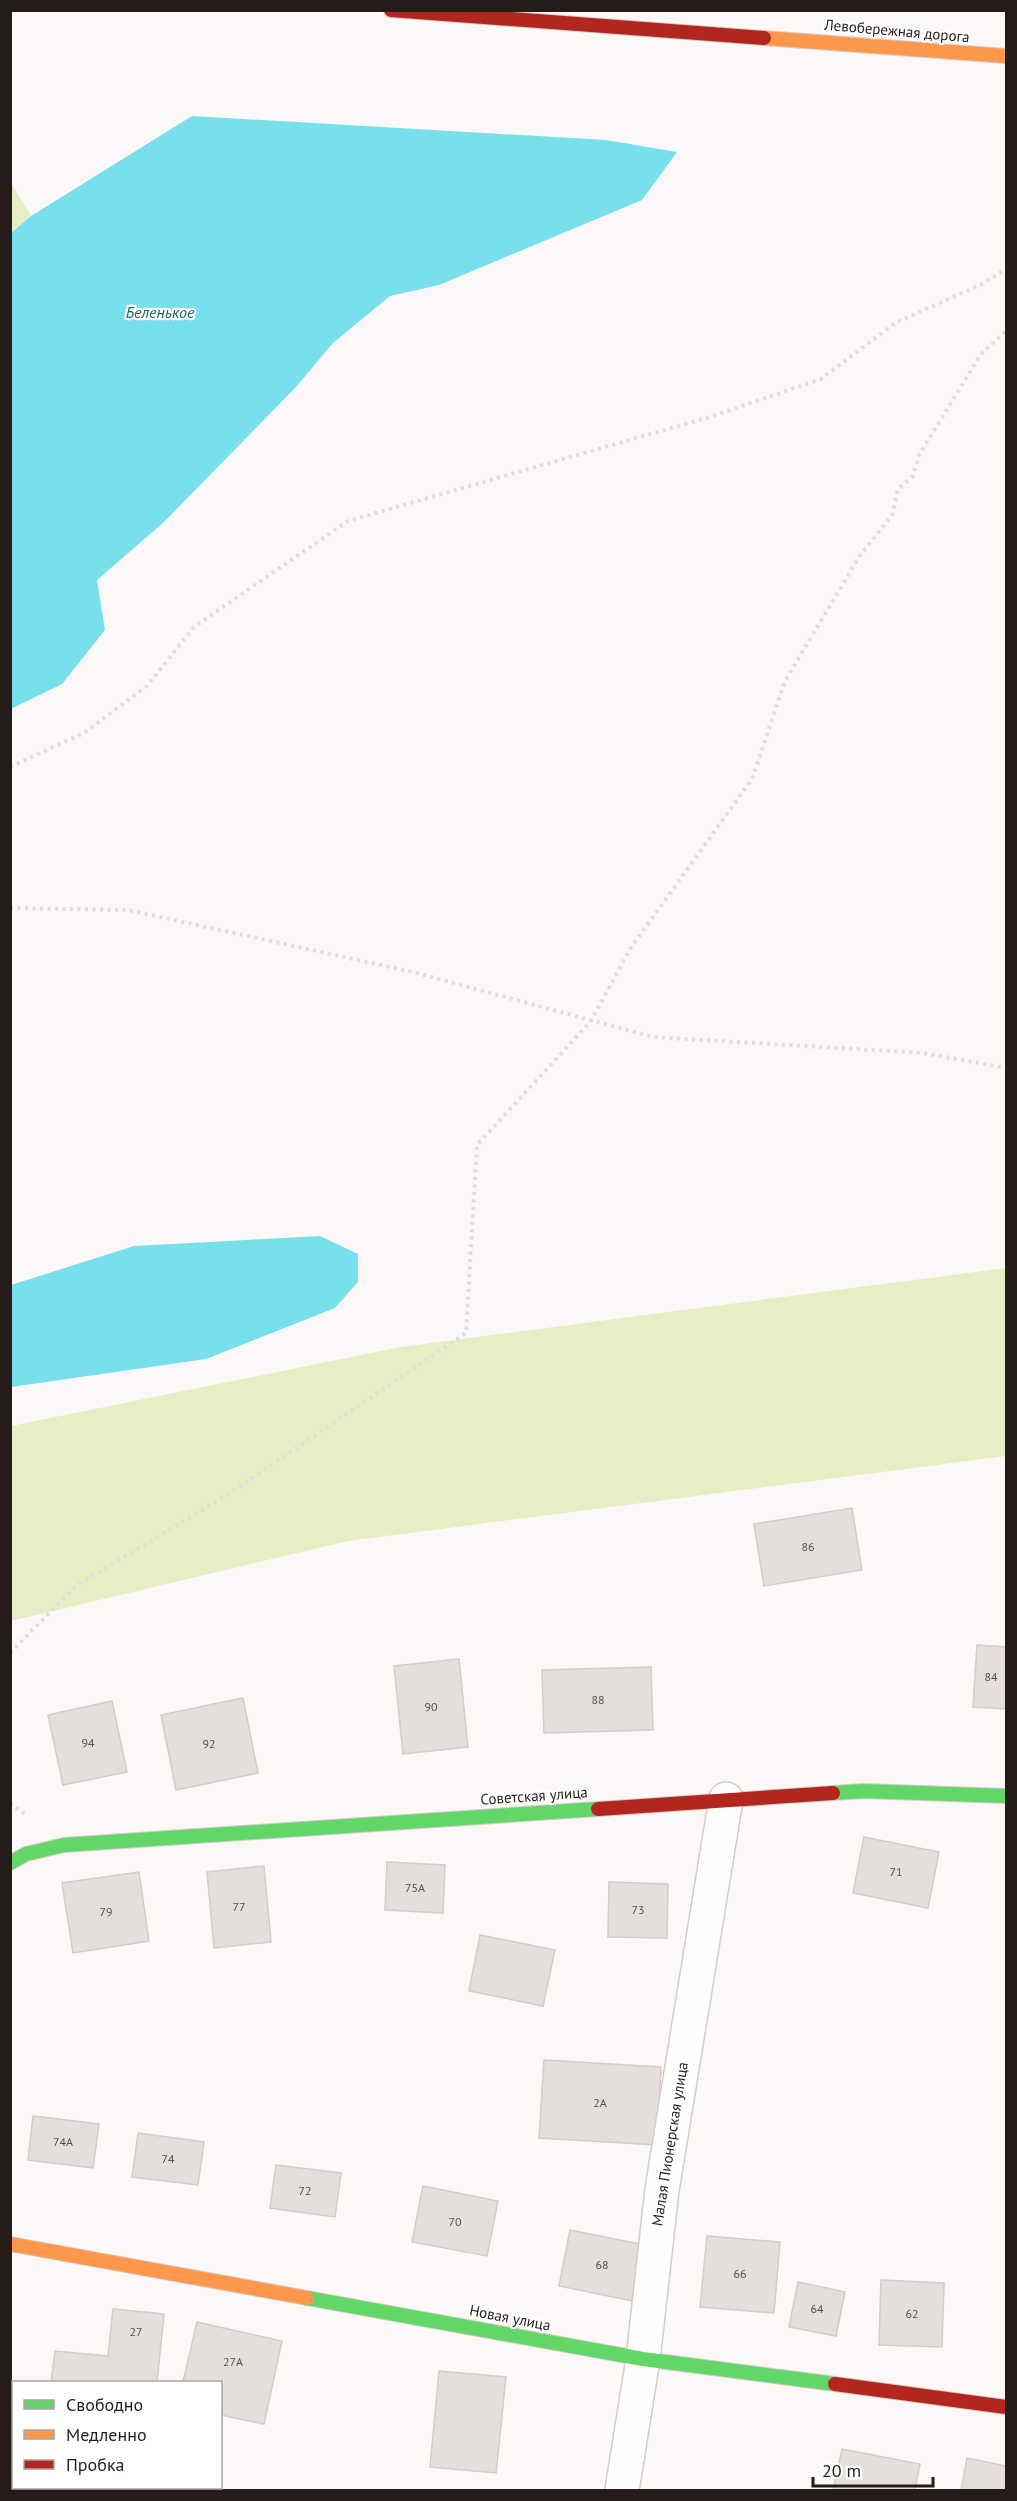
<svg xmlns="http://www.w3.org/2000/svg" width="1017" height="2501" viewBox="0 0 1017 2501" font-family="'PT Sans',sans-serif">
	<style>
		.green { fill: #e7eec4 }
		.water { fill: #78dfec }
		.building { fill: #e5dfdc; stroke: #d2ccca; stroke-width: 1.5 }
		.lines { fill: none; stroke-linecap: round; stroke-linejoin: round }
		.street-casing { stroke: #d3ccca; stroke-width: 36 }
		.fast-casing { stroke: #d3ccca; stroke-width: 16 }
		.slow-casing { stroke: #d3ccca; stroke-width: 16 }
		.jam-casing { stroke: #d3ccca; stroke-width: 16 }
		.path { stroke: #dfdede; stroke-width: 4; stroke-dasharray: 3 4.5; stroke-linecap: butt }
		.street { stroke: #fffefe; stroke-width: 33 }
		.fast { stroke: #63d668; stroke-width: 14 }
		.slow { stroke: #ff974d; stroke-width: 14 }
		.jam { stroke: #b3261e; stroke-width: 14 }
		.labels { text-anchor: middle; stroke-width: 4.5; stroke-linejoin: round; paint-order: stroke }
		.number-label { font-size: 12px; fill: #564e4b }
		.street-label { font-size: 15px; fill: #251c19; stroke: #fff }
		.water-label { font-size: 16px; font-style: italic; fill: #245f67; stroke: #fff }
	</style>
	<rect width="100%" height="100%" fill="#fcf8f7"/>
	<g class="green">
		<path d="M10 181 31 216 11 233H10Z"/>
		<path d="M1006 1268V1456L348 1541 11 1621V1426L401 1347Z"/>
	</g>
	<g class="water">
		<path d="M192 116 606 140 677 152 642 200 439 285 390 296 333 343 296 387 163 523 97 580 105 630 62 684 11 709V233L31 216Z"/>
		<path d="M320 1236 358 1254V1282L335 1308 206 1359 11 1387V1285L134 1246Z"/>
	</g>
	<g class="building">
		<path d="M852 1508 862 1570 764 1586 754 1524Z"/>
		<path d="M977 1645 1006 1647V1709L973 1707Z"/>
		<path d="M459 1659 468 1747 403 1754 394 1666Z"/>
		<path d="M651 1667 653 1730 544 1733 542 1670Z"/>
		<path d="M243 1698 258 1773 176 1790 161 1715Z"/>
		<path d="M112 1701 127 1772 63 1785 48 1715Z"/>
		<path d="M864 1837 939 1852 928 1908 853 1893Z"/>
		<path d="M387 1862 445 1865 443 1913 385 1910Z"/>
		<path d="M264 1866 271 1942 214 1948 207 1872Z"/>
		<path d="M139 1872 149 1941 73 1953 62 1883Z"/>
		<path d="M609 1882 668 1884 667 1938 608 1937Z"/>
		<path d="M480 1935 555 1950 543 2006 469 1991Z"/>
		<path d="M544 2060 661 2067 657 2145 539 2138Z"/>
		<path d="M33 2116 99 2124 93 2168 28 2160Z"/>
		<path d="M138 2133 204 2142 198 2185 132 2177Z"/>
		<path d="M276 2165 341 2173 335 2217 270 2208Z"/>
		<path d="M423 2186 498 2201 487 2256 412 2242Z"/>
		<path d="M570 2230 645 2245 633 2301 559 2286Z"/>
		<path d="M707 2236 780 2242 774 2313 700 2307Z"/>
		<path d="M881 2280 944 2283 942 2347 879 2345Z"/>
		<path d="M798 2282 845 2292 836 2336 789 2327Z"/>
		<path d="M113 2309 164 2314 157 2382H51L55 2351 108 2356Z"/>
		<path d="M197 2322 282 2341 264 2424 220 2415V2382H183Z"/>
		<path d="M439 2371 506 2377 496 2473 430 2467Z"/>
		<path d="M842 2449 920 2464 915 2490H833Z"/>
		<path d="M967 2458 1006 2466V2490H961Z"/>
	</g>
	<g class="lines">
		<g class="street-casing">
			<g id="street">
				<path d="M10 2426 14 2432"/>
				<path d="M40 2488 42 2490"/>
				<path d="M622 2490 643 2359 662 2190 726 1799"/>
			</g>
		</g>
		<g class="fast-casing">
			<g id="fast">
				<path d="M833 1793 863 1791 1006 1796"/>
				<path d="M10 1863 26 1854 64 1845 598 1809"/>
				<path d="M307 2298 643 2359 835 2384"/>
			</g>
		</g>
		<g class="slow-casing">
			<g id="slow">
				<path d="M764 38 1006 56"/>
				<path d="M10 2244 307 2298"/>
			</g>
		</g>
		<g class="jam-casing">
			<g id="jam">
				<path d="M391 10 764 38"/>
				<path d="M598 1809 833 1793"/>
				<path d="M835 2384 1006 2407"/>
			</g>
		</g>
		<g class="path">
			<path d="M10 767 84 733 147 686 194 627 348 521 713 416 821 379 895 323 982 284 1006 269"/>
			<path d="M10 908 128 910 413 972 653 1037 923 1053 1006 1068"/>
			<path d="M10 1653 76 1586 233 1491 466 1333 477 1145 591 1021 630 949 752 779 785 681 859 557 892 515 898 489 913 476 919 455 981 354 1006 331"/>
			<path d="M10 1803 26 1815"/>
		</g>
		<use href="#street" class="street"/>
		<use href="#fast" class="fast"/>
		<use href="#slow" class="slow"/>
		<use href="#jam" class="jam"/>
	</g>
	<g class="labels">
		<g class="number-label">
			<text x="808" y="1551">86</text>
			<text x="991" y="1681">84</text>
			<text x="598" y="1704">88</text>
			<text x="431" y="1711">90</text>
			<text x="88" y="1747">94</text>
			<text x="209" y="1748">92</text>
			<text x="896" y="1876">71</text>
			<text x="415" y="1892">75А</text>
			<text x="239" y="1911">77</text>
			<text x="638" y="1914">73</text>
			<text x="106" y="1916">79</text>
			<text x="600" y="2107">2А</text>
			<text x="63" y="2146">74А</text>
			<text x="168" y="2163">74</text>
			<text x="305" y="2195">72</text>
			<text x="455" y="2226">70</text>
			<text x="602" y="2269">68</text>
			<text x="740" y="2278">66</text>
			<text x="817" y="2313">64</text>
			<text x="912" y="2318">62</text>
			<text x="136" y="2336">27</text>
			<text x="233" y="2366">27А</text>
		</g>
		<g class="street-label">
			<text transform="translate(897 31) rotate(5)" y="5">Левобережная дорога</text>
			<text transform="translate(534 1796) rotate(-4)" y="5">Советская улица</text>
			<text transform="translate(670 2144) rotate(-81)" y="5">Малая Пионерская улица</text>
			<text transform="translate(510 2318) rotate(11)" y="5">Новая улица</text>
		</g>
		<g class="water-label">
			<text x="160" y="318">Беленькое</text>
		</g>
	</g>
	<rect width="1017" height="2501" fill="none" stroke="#251c19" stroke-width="24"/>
	<rect x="12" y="2381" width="210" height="108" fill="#ffffff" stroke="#a8a4a3" stroke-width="1.5"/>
	<rect x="24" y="2400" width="30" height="9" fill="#63d668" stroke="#a8a4a3" stroke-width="1.5"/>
	<text x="66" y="2411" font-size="18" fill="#251c19">Свободно</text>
	<rect x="24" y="2430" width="30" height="9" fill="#ff974d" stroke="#a8a4a3" stroke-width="1.5"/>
	<text x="66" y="2441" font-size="18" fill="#251c19">Медленно</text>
	<rect x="24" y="2460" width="30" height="9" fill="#b3261e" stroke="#a8a4a3" stroke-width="1.5"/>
	<text x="66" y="2471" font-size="18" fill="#251c19">Пробка</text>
	<path d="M813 2477v9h120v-9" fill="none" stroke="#251c19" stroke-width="3"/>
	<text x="822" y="2477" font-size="18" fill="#251c19" stroke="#ffffff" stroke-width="4.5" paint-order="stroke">20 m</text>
</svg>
